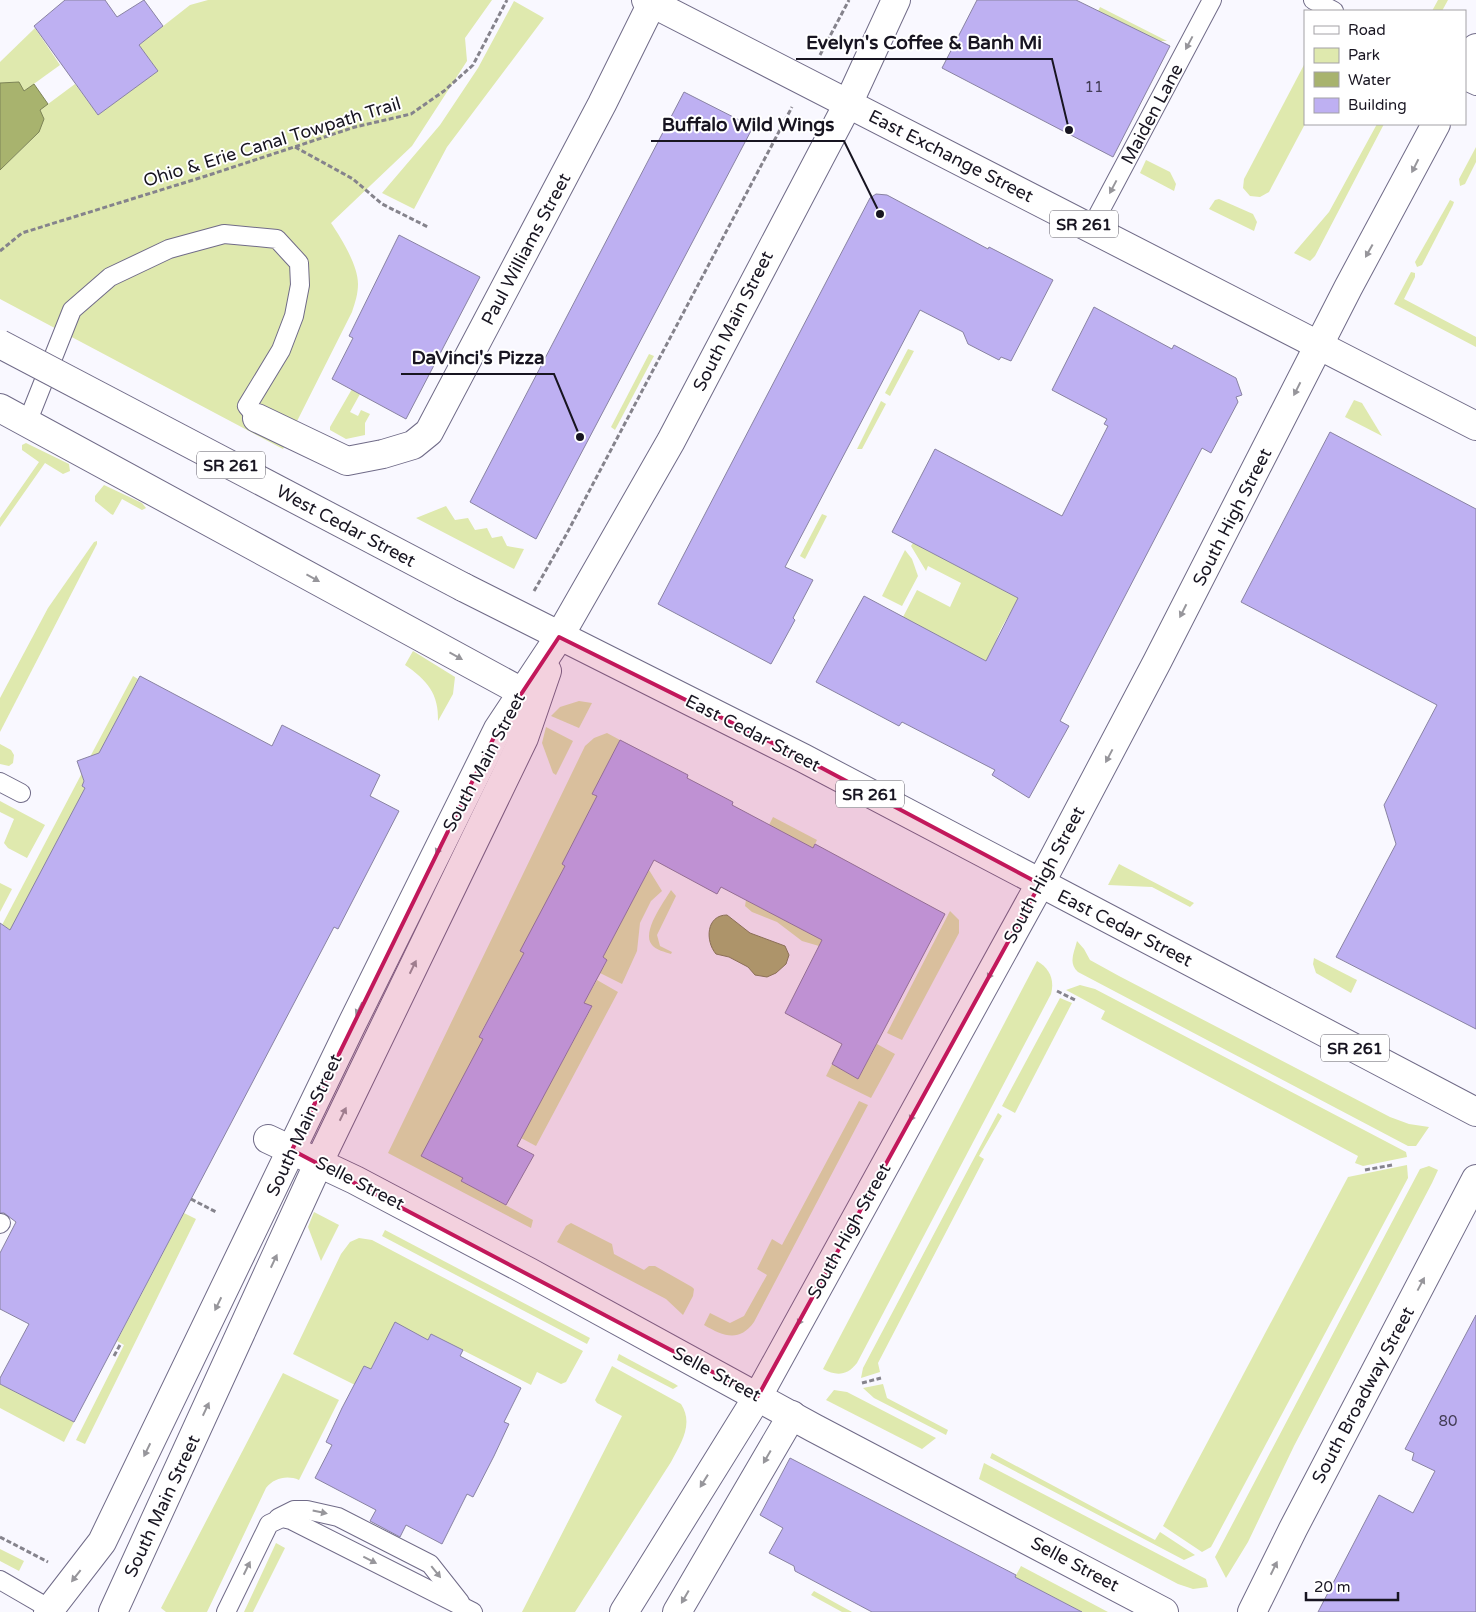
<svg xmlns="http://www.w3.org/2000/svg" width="1476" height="1612" viewBox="0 0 1476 1612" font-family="'Varela Round',sans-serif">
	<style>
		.green { fill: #dfe9ae }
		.water { fill: #a8b36e; stroke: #7d8457 }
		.building { fill: #beb0f2; stroke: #8983a2 }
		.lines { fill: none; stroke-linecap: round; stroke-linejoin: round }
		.service-casing { stroke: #706b88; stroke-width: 20 }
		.minor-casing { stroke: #706b88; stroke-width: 30 }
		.secondary-casing { stroke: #706b88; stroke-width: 30 }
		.primary-casing { stroke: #706b88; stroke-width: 30 }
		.path { stroke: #85838c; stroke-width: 3; stroke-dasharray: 5 2.5; stroke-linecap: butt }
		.service { stroke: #fff; stroke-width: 18 }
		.minor { stroke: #fff; stroke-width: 28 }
		.secondary { stroke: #fff; stroke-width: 28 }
		.primary { stroke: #fff; stroke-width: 28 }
		.primary-bridge-casing { stroke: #706b88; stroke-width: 30; stroke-linecap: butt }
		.primary-bridge { stroke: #fff; stroke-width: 28 }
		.oneway { fill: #97969b }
		.marked { fill: #c2185b; fill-opacity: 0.2; stroke: #c2185b; stroke-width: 4; stroke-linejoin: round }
		.labels { text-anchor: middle; stroke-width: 4; stroke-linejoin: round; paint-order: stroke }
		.number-label { font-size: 15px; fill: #423c55 }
		.shield { fill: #fff; stroke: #5d5b64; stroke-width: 1 }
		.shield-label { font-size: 16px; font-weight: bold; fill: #181521 }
		.street-label { font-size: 18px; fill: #181521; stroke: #fff }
		.leader { fill: none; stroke: #181521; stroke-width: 2 }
		.callout-dot { fill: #181521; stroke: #fff; stroke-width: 2 }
		.callout-label { font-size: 19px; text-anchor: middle; font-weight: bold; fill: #181521; stroke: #fff; stroke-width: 4; stroke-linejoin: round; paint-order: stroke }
	</style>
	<rect width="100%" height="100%" fill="#f9f8ff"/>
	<g class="green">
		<path d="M208 0H492L465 38 467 61 412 146 331 223C341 238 358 265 358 284 358 294 355 303 352 312L283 449 0 299V170L39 132 40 110 75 84 98 115 158 71 139 45 190 5Z"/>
		<path d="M1438 0H1448L1442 11H1432Z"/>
		<path d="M514 1 544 18 447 147 414 209 382 193 440 125 478 68Z"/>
		<path d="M1100 7 1167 41H1159L1098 11Z"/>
		<path d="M35 28 60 65 24 91 0 83V62Z"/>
		<path d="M1305 63V124L1269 192 1260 197 1250 196 1243 188 1244 179Z"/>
		<path d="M1377 124H1384L1315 256 1310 261 1294 253 1329 212Z"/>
		<path d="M1476 147V162L1465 184 1460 186 1459 179Z"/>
		<path d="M1146 160 1170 172 1176 184 1174 191 1140 173Z"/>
		<path d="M1219 199 1253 214 1257 222 1254 231 1209 209 1215 200Z"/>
		<path d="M1450 200 1454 202 1453 205 1422 265 1417 267 1415 262Z"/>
		<path d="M1411 272 1415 273V277L1404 299 1476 337V347L1394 304Z"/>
		<path d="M908 349 914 351 890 396 885 393Z"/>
		<path d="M649 354 654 356 615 430 611 427Z"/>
		<path d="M352 389 360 394 350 412 358 416 361 410 370 414 365 423V435L346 439 330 430V427Z"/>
		<path d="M1354 400 1362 403 1382 436 1345 417Z"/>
		<path d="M881 401 886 404 862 449H857Z"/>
		<path d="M26 443 69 464 70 471 63 474 45 463 0 527V518L39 462 22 450V445Z"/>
		<path d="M104 485 142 503 146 508 142 510 122 499 113 515 111 514 95 501V496Z"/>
		<path d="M446 506 455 520 468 518 475 530 487 528 492 538 502 536 507 546 524 549 514 569 416 518Z"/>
		<path d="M822 514 827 516 805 559 800 556Z"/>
		<path d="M97 541V544L0 732V698L48 608 94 542Z"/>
		<path d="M913 543 1024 601C1005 613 993 642 991 664L903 617 917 590 950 607 961 583 928 566 926 571 911 546Z"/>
		<path d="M905 550 912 559 918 576 902 606 882 596Z"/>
		<path d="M413 651 455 677 453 694 438 721C439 694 427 680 405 665Z"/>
		<path d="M133 676 138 679 99 754 90 757Z"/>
		<path d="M579 701 592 703 579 728 551 716 560 707Z"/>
		<path d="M546 727 573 741 556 775 553 773 542 743Z"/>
		<path d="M607 733 620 740 592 794 597 796 562 864 565 866 524 953 479 1036 483 1039 422 1156 463 1178 461 1181 533 1220 531 1228 388 1153 585 746 594 738Z"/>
		<path d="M0 744 11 750 14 755 13 763 9 766 0 764Z"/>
		<path d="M82 773 85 788 11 930 2 925Z"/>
		<path d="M0 801 45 825 27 858 8 848 4 843 14 819 0 812Z"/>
		<path d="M773 817 817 840 813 848 769 825Z"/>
		<path d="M1119 864 1194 903 1190 907 1152 887 1108 885Z"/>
		<path d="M649 870 662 891 651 901 640 923 637 951 622 984 600 973 607 961 603 957Z"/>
		<path d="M0 883 12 889 0 912Z"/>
		<path d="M671 890 676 896 657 935 660 946 672 952 671 954C665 952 656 950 652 945 641 932 664 902 671 890Z"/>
		<path d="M746 900 804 930 843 947 821 987 803 977 809 974 819 946 802 941 777 922 752 912 745 906Z"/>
		<path d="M950 911 959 920V933L902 1040 887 1033Z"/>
		<path d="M1077 941 1084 949 1090 960 1119 976 1390 1117 1409 1124 1429 1127 1416 1146H1408L1078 972C1068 963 1074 953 1077 941Z"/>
		<path d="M1314 958 1357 980 1351 993 1316 973 1313 964Z"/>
		<path d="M1037 961C1049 968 1055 979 1051 994L857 1363C847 1376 836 1376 823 1369Z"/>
		<path d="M597 980 618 992 536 1146 521 1138 592 1007 584 1003Z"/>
		<path d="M1080 985 1095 989 1406 1152 1407 1157 1363 1166 1355 1163 1358 1156 1101 1019 1105 1011 1066 990Z"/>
		<path d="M1060 998 1072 1003 1015 1113 1002 1106Z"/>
		<path d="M877 1044 895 1054 871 1098 826 1076 832 1064 858 1079Z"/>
		<path d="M859 1101 868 1105 754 1322C739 1343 723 1336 704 1325L710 1313 730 1323 744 1316 767 1275 757 1269 772 1239 782 1245Z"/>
		<path d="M998 1113 1002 1116 979 1156 984 1159 878 1363 880 1372 861 1378 863 1368Z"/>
		<path d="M1407 1165 1408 1178 1211 1547 1202 1552 1163 1526 1348 1177Z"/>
		<path d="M1429 1166 1438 1170 1432 1183 1294 1446 1248 1542 1226 1578 1215 1557 1420 1169Z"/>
		<path d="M314 1212 339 1225 321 1261 308 1227Z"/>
		<path d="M184 1213 196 1219 85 1444 76 1440 124 1345 117 1341Z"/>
		<path d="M571 1223 612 1244 614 1254 644 1270 649 1266H655L692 1287 694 1289 693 1296 683 1315 666 1299 557 1242 566 1226Z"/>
		<path d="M385 1230 590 1338 587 1344 382 1236Z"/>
		<path d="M359 1238 372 1240 583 1351 566 1382 561 1384 537 1372 531 1385 431 1334 428 1340 395 1323 371 1369 355 1385 293 1354 341 1254 350 1242Z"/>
		<path d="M619 1354 675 1384 678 1386 673 1389 617 1360Z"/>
		<path d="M612 1366 681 1404C694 1424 681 1443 671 1462L575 1612H522L622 1416 597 1403 595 1400Z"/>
		<path d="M283 1373 339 1400 299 1480C287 1475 274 1478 266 1488L207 1612H166L161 1608Z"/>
		<path d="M0 1384 74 1422 64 1442 0 1408Z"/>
		<path d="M883 1384 887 1398 948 1430 946 1435 874 1398 863 1388Z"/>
		<path d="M834 1390 847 1392 936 1438 922 1449 826 1400Z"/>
		<path d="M992 1453 1155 1540 1160 1532 1195 1555 1184 1560 990 1458Z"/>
		<path d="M984 1463 1206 1579 1208 1587 1193 1589 1178 1584 979 1479Z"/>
		<path d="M276 1543 285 1548 253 1612H244Z"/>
		<path d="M0 1549 24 1561 19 1571 0 1561Z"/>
		<path d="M1021 1566 1108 1612H1082L1015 1577Z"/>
		<path d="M814 1591 852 1612H842L811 1595Z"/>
	</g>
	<g class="water">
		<path d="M19 82 24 91 34 84 48 104 40 110 44 119 39 132 0 170V83Z"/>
		<path d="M727 915 750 933 785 946 789 955 786 964 776 973 767 977 755 975 748 967 729 957 716 954C705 941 706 915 727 915Z"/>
	</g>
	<g class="building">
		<path d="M65 0H105L117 17 144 0 163 26 139 45 158 71 98 115 34 26Z"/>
		<path d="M977 0H1076L1170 46 1113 157 942 68Z"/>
		<path d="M684 92 753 127 536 539 470 502Z"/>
		<path d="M876 194 887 195 988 249 989 247 1053 280 1011 361 1001 357 999 360 968 344 963 332 920 310 785 567 813 580 793 618 795 620 771 664 658 604 870 198Z"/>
		<path d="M399 235 480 277 406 419 332 379 353 338 349 336Z"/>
		<path d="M1094 307 1172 349 1174 345 1236 378 1242 395 1236 397 1238 402 1211 453 1202 448 1060 721 1069 726 1029 798 992 775 995 770 902 722 899 726 816 682 864 596 986 661 1018 598 892 532 935 449 1062 516 1108 426 1104 424 1107 419 1052 390Z"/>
		<path d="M1330 432 1476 509V1029L1336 957 1396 844 1384 805 1437 705 1241 602Z"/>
		<path d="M140 676 272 746 282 725 380 775 370 796 399 811 338 929 334 927 74 1422 0 1384V1378L29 1324 0 1309V1253L16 1222 4 1213H0V923L10 930 85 788 82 786 84 781 77 761 99 753Z"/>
		<path d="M620 740 688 775 687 778 733 802 732 805 813 848 815 844 945 914 858 1079 832 1064 842 1044 785 1013 822 940 721 887 717 894 654 860 603 957 607 960 584 1003 592 1006 517 1146 534 1155 506 1205 461 1181 463 1178 421 1156 483 1039 479 1037 524 953 520 951 565 866 562 864 597 796 592 794Z"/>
		<path d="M1476 1315V1612H1318L1379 1495 1413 1513 1435 1471 1412 1460 1414 1453 1405 1449Z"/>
		<path d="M395 1322 428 1340 431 1334 463 1350 460 1356 521 1388 504 1422 509 1424 494 1456 473 1497 467 1494 442 1544 406 1525 400 1537 370 1521 376 1510 315 1478 332 1445 326 1442 342 1408 364 1366 371 1369Z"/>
		<path d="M790 1458 1016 1575 1015 1577 1082 1612H872L795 1571 794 1566 769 1553 783 1528 760 1515Z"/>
	</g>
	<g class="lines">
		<g class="service-casing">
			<g id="service">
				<path d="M1313 0 1334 11"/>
				<path d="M1465 81 1476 86"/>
				<path d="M1091 228 1212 0"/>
				<path d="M27 423 72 310 110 277 169 249 224 234 277 239 299 263 300 285 294 316 281 350 247 406 257 418"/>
				<path d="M0 782 21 793"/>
				<path d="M0 1224 1 1223"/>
				<path d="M278 1518 294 1510H307L338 1517 430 1564 460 1602"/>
				<path d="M0 1580 50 1609"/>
				<path d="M226 1612 269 1524 282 1518 291 1520 473 1612"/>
			</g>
		</g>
		<g class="minor-casing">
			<g id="minor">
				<path d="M0 408 522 692"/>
				<path d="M257 418 347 461 383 454 413 445 429 432 602 104 652 3"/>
				<path d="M268 1139 355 1180 529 1272 814 1428 1164 1612"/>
				<path d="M677 1612 792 1415"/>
			</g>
		</g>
		<g class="secondary-casing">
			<g id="secondary">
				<path d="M48 1612 102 1542 351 1026 498 729 559 637 671 441 848 104 896 0"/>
				<path d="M113 1612 319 1162 524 738 547 671"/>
			</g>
		</g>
		<g class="primary-casing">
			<g id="primary">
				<path d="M646 0 1476 426"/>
				<path d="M1465 69 1476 48"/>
				<path d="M463 587 803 758 1476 1112"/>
				<path d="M624 1612 758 1396 1040 884 1157 662 1348 288 1436 124"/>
				<path d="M1252 1612 1293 1529 1476 1179"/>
			</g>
		</g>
		<g class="path">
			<path d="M820 55 849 0"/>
			<path d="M295 147 353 179 382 204 428 227"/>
			<path d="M0 251 22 233 206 176 355 127 411 114 444 91 473 65 507 0"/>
			<path d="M534 591 566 535 792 107"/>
			<path d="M1057 991 1075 1000"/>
			<path d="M1365 1170 1392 1165"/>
			<path d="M191 1199 216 1212"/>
			<path d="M114 1356 121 1343"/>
			<path d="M862 1383 881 1378"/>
			<path d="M0 1537 48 1562"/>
		</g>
		<use href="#service" class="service"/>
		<use href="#minor" class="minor"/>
		<use href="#secondary" class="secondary"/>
		<use href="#primary" class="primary"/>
		<g class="primary-bridge-casing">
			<path id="primary-bridge" d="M0 344 463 587"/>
		</g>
		<use href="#primary-bridge" class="primary-bridge"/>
	</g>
	<defs><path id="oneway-solid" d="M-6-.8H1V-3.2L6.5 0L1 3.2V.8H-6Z" transform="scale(1.25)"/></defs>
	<g class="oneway">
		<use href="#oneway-solid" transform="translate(1189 43) rotate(118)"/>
		<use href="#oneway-solid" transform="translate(1415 166) rotate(117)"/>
		<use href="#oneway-solid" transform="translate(1113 187) rotate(118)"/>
		<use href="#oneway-solid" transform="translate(1369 251) rotate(119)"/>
		<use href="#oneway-solid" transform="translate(1297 389) rotate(117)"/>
		<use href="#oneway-solid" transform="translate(313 578) rotate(29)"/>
		<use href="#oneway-solid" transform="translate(1183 611) rotate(117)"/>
		<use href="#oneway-solid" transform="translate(456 656) rotate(29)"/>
		<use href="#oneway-solid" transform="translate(1109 756) rotate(118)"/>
		<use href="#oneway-solid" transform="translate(439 848) rotate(116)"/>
		<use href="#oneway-solid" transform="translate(413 967) rotate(-64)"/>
		<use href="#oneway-solid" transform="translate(991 973) rotate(119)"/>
		<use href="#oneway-solid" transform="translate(359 1009) rotate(116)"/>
		<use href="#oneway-solid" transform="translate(343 1114) rotate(-64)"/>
		<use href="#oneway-solid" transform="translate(913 1115) rotate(119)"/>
		<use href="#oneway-solid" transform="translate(274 1261) rotate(-65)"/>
		<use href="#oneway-solid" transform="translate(1421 1284) rotate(-62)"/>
		<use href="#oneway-solid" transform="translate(218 1304) rotate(116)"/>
		<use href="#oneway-solid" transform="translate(801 1319) rotate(119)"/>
		<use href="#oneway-solid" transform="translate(206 1409) rotate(-65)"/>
		<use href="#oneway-solid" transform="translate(147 1450) rotate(116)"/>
		<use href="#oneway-solid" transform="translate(767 1457) rotate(120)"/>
		<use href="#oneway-solid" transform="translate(704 1481) rotate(122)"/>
		<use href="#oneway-solid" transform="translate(320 1512) rotate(12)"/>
		<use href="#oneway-solid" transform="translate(370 1560) rotate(27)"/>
		<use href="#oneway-solid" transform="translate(247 1568) rotate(-64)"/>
		<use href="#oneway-solid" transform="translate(1274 1568) rotate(-64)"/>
		<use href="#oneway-solid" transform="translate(436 1572) rotate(51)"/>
		<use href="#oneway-solid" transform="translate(76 1576) rotate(128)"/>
		<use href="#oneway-solid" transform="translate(685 1597) rotate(120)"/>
	</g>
	<path class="marked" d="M559 637 803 758 1040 884 758 1396 292 1150 498 729Z"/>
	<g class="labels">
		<g class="number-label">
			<text x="1094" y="92">11</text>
			<text x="1448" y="1426">80</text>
		</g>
		<g class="shield">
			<rect x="1050" y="210.5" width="68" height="27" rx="4"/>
			<rect x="197" y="451.5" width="68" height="27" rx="4"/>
			<rect x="836" y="780.5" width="68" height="27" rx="4"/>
			<rect x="1321" y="1034.5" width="68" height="27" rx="4"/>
		</g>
		<g class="shield-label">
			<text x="1084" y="230">SR 261</text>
			<text x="231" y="471">SR 261</text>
			<text x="870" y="800">SR 261</text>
			<text x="1355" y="1054">SR 261</text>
		</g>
		<g class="street-label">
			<text transform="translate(1152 114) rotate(-62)" y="6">Maiden Lane</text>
			<text transform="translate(272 142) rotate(-17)" y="6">Ohio &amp; Erie Canal Towpath Trail</text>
			<text transform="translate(951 156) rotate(27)" y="6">East Exchange Street</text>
			<text transform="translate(526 249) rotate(-62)" y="6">Paul Williams Street</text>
			<text transform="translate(733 321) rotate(-63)" y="6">South Main Street</text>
			<text transform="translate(1232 517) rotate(-63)" y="6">South High Street</text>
			<text transform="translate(346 526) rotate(28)" y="6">West Cedar Street</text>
			<text transform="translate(753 733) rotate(27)" y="6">East Cedar Street</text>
			<text transform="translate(484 762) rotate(-62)" y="6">South Main Street</text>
			<text transform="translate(1044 875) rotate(-62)" y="6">South High Street</text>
			<text transform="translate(1125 928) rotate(27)" y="6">East Cedar Street</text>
			<text transform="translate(304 1125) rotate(-65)" y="6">South Main Street</text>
			<text transform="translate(360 1183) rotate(27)" y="6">Selle Street</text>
			<text transform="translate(849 1231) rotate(-61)" y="6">South High Street</text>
			<text transform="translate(717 1374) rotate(28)" y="6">Selle Street</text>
			<text transform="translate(1363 1395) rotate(-62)" y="6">South Broadway Street</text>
			<text transform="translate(162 1506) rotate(-65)" y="6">South Main Street</text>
			<text transform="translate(1075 1564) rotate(28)" y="6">Selle Street</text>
		</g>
	</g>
	<path class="leader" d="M1069 130L1052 59H796M880 214L844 141H651M580 437L554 374H401"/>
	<g class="callout-dot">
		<circle cx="1069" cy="130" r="5"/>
		<circle cx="880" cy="214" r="5"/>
		<circle cx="580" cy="437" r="5"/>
	</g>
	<g class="callout-label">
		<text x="924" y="49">Evelyn's Coffee &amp; Banh Mi</text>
		<text x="748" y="131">Buffalo Wild Wings</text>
		<text x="478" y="364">DaVinci's Pizza</text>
	</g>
	<rect x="1304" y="10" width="162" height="115" fill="#ffffff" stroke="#a3a1a6"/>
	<rect x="1314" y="26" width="25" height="8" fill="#ffffff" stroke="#a3a1a6"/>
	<text x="1348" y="35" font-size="15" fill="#181521">Road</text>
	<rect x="1314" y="48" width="25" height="15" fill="#dfe9ae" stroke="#a3a1a6"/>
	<text x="1348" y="60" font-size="15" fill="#181521">Park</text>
	<rect x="1314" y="72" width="25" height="15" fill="#a8b36e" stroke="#a3a1a6"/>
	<text x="1348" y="85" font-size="15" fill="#181521">Water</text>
	<rect x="1314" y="98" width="25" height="15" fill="#beb0f2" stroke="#a3a1a6"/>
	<text x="1348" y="110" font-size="15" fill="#181521">Building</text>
	<path d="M1306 1592v8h92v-8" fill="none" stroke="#181521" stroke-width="2.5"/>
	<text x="1314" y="1592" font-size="15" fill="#181521" stroke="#ffffff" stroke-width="4" paint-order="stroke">20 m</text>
</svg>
